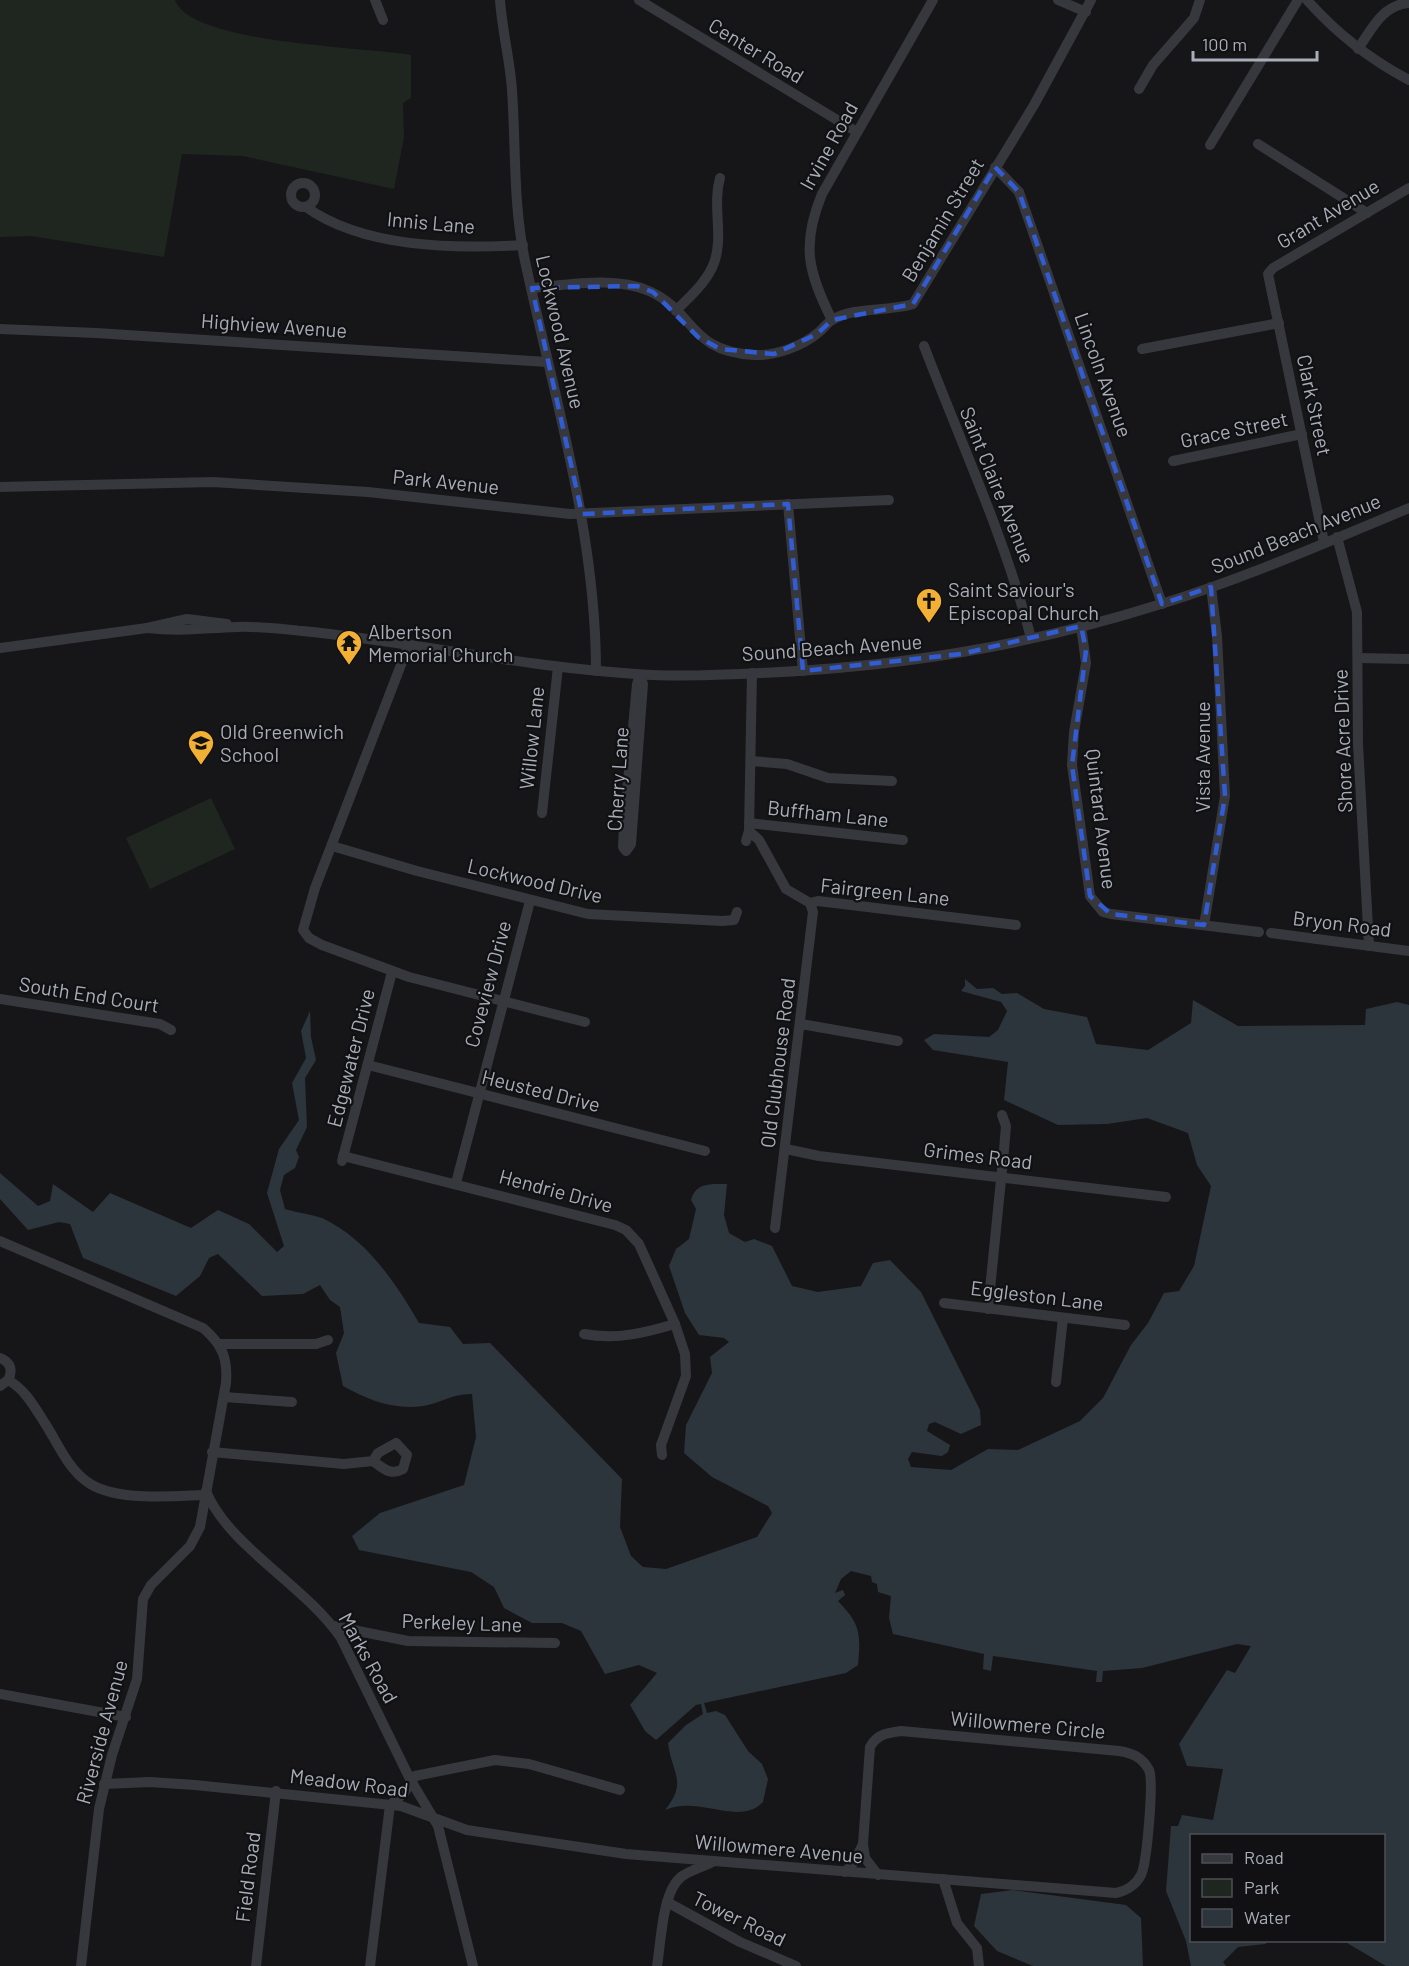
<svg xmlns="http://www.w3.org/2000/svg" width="1409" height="1966" viewBox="0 0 1409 1966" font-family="Barlow,sans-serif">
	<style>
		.green { fill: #1e261f }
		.water { fill: #2c353c }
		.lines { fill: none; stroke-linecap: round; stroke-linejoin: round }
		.minor { stroke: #37383d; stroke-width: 10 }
		.marked { fill: none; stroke: #325cd3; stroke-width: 4.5; stroke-dasharray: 12 8; stroke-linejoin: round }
		.labels { text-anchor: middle; stroke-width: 4.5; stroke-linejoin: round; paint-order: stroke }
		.street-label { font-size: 20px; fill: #a8adb8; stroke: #111113 }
		.poi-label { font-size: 20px; fill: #a8adb8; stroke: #111113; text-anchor: start }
	</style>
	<rect width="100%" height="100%" fill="#161618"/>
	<g class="green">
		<path d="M0 0H175C190 44 366 47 411 55V98L403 103 404 137 394 189 243 156 182 154 164 257 31 236 0 237Z"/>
		<path d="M211 798 235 849 150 889 126 838Z"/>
	</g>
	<g class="water">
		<path d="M965 979 977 989 993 988 1002 994 1017 993 1044 1009 1087 1017 1096 1044 1148 1050 1191 1023 1193 1000 1238 1026 1365 1025 1366 1009 1397 1002 1409 1005V1966H1386L1347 1943 1320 1941 1384 1940V1836H1192V1940L1270 1941 1265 1944 1238 1947 1223 1962 1226 1966H1191L1186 1941 1166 1891 1171 1826H1178L1182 1815 1213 1820 1223 1769 1187 1766 1179 1744 1227 1670 1235 1673 1251 1646 1237 1644 1142 1668 1103 1671 1102 1682H1096L1097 1671 993 1656 991 1671 983 1669 984 1654 893 1634 889 1618 891 1596 878 1592 877 1584 872 1582 871 1576 851 1571 841 1579 835 1593 843 1590 845 1595 838 1601C860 1624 861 1632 858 1665L846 1673 704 1703 707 1713 716 1711 725 1715 748 1751 762 1764 768 1779 763 1802C739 1827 700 1795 665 1810 688 1782 672 1774 668 1743L686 1725 703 1714 701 1704 696 1705 656 1740 645 1731 630 1705 657 1673 639 1665 605 1674 581 1631 562 1623H532L504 1608 494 1587 471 1572 359 1550 352 1536 380 1513 464 1485 476 1437 472 1394C454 1393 441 1403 423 1406 393 1410 368 1400 343 1386L336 1353 344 1333 340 1307 330 1300 320 1285 303 1294 262 1296 218 1254 209 1258 200 1276 176 1296 83 1258 70 1224 59 1222 28 1230 0 1199V1173L38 1206 50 1201 53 1184 93 1212 110 1193 191 1228 218 1210 249 1224 277 1252 284 1246 267 1193 279 1149 299 1120 292 1083 306 1058 301 1031 310 1011 311 1037 316 1060 305 1078 307 1127 296 1150 299 1157 295 1168 284 1175 280 1190 285 1209C297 1213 311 1214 322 1218 366 1238 396 1283 419 1323L450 1327 463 1344 490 1343 622 1479 620 1527 631 1556 643 1567 666 1569 757 1537 772 1513 768 1506 712 1477 684 1453 686 1425 712 1373 710 1357 729 1342 724 1338 699 1335 685 1313 669 1266 676 1249 689 1239 696 1209 691 1200C696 1182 711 1184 727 1184L724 1215 729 1233 745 1242 754 1239 772 1246 792 1286 818 1292 861 1286 873 1263 890 1260 921 1292 980 1410 981 1425 961 1434 935 1422 929 1424 927 1431 950 1445 948 1452 942 1456 912 1452 908 1459 911 1467 951 1470 988 1449 1018 1450 1080 1421 1103 1398 1131 1345 1148 1323 1164 1293 1179 1291 1194 1266 1211 1186 1197 1165 1188 1133 1147 1118 1107 1124 1058 1125 1004 1100 1008 1062 933 1050 924 1040 934 1034 989 1037 998 1030 1007 1011 1001 1002 961 991 965 986Z"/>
		<path d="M1013 1890 1126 1905 1141 1918 1143 1966H1033L997 1951 974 1926 981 1894Z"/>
	</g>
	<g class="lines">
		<g class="minor">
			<path d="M375 0 383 20"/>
			<path d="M500 0C502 30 510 60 512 90 516 148 513 204 525 261 554 397 596 532 596 671"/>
			<path d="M639 0 857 132"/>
			<path d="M1058 0 1086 12"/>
			<path d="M1307 0C1337 34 1369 59 1409 80"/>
			<path d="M1358 49C1372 29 1382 5 1409 3"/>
			<path d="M1139 89 1153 65 1194 18 1200 0"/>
			<path d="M1258 144 1367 213"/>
			<path d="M1210 145 1298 0"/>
			<path d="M995 167 1019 192 1162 604"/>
			<circle cx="303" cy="195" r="12"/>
			<path d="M306 207C363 248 454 249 523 245"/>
			<path d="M532 288C569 285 614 276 649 291 695 311 688 352 755 355 775 356 803 346 819 332 823 329 827 323 832 320 855 306 888 312 913 304L1034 105 1091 0"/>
			<path d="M676 311C690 296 707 282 714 263 724 236 712 206 720 178"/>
			<path d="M832 320C808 272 801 245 822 194L933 0"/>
			<path d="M0 329 96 333 547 362"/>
			<path d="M924 346C961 443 1005 538 1031 638"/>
			<path d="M1142 349 1279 323"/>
			<path d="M1173 461 1302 434"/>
			<path d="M0 487 213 482 368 492 570 514 889 500"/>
			<path d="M788 504 803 671"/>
			<path d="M1337 537 1357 612 1358 744 1369 946"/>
			<path d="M1324 542 1268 274 1273 268 1409 188"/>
			<path d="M1081 626 1086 663 1074 732 1072 765 1090 896 1103 912 1111 914 1259 932"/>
			<path d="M147 628C181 632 204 628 237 627 258 626 281 629 302 631 414 642 524 667 636 674 677 677 719 675 760 673 899 667 1028 646 1161 604 1246 578 1327 542 1409 508"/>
			<path d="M409 644 315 888 303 930 309 938 322 945 409 977 585 1022"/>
			<path d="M0 648 147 628 187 619 227 624"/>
			<path d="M1358 658 1409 659"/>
			<path d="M640 675 643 684 631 844 626 851 623 847 624 825 637 684Z"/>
			<path d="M751 761 787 764 828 778 892 781"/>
			<path d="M542 813 558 667"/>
			<path d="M749 823 903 840"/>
			<path d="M749 831 759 840 786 889 810 903 818 901 1016 925"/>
			<path d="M746 841 749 831 752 673"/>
			<path d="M332 846 417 871 588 914 722 921 734 920 737 912"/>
			<path d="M1204 925 1225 796 1217 636 1211 587"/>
			<path d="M1271 933 1409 951"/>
			<path d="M0 999 160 1024 171 1030"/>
			<path d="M801 1024 898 1041"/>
			<path d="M368 1065 705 1151"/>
			<path d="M786 1149 819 1156 1166 1197"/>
			<path d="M343 1156 615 1225 626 1230 639 1244 675 1324 685 1354 686 1376 661 1445 662 1455"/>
			<path d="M342 1161 392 972"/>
			<path d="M456 1183 530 901"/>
			<path d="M775 1228 813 912 810 903"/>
			<path d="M0 1241 203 1328C222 1344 228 1358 226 1383L200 1527 190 1546 151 1585 143 1599 137 1679 112 1755 99 1809 81 1966"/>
			<path d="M944 1303 1125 1325"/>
			<path d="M988 1309 1004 1150 1006 1126 1002 1115"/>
			<path d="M584 1334C617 1340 644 1333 675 1324"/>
			<path d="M219 1344H316L328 1340"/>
			<path d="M0 1358C11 1362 13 1371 8 1380L0 1386"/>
			<path d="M8 1380C26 1390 35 1408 46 1425 58 1444 68 1468 86 1481 113 1502 171 1496 204 1495"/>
			<path d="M1056 1382 1063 1318"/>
			<path d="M224 1397 292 1402"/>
			<path d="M212 1452 344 1464 373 1461 378 1453 396 1443 407 1455 403 1469C391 1476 384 1469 373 1461"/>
			<path d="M206 1491C228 1546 305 1585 341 1638L410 1779 438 1826 473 1966"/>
			<path d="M333 1626 408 1641 555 1643"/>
			<path d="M0 1694 126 1717"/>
			<path d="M104 1784 150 1782 195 1785 401 1806 467 1830 626 1854 1116 1893C1126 1891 1136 1885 1141 1875 1147 1863 1154 1781 1149 1770 1142 1757 1132 1753 1119 1751L901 1731C887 1733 877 1734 870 1747L863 1844 865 1858 878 1875"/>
			<path d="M845 1872 855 1861 863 1844"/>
			<path d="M943 1879 957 1923 977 1948 979 1966"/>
			<path d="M667 1902 740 1942 796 1966"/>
			<path d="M256 1966 276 1791"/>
			<path d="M370 1966 390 1805 404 1793 415 1776 495 1760 529 1764 620 1790"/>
			<path d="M657 1966C661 1943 662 1892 681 1877 690 1870 704 1867 714 1861"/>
		</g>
	</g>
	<path class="marked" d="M995 167 1019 192 1162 604 1211 587 1225 796 1204 925 1111 914 1090 896 1072 765 1086 650 1081 626 961 654 803 671 788 504 582 514 532 288 637 286 653 292 698 337 720 349 774 354 817 334 832 320 913 304Z"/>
	<defs>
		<g id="church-pin" transform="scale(1.35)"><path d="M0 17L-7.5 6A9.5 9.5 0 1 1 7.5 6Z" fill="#f2b134" stroke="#111113"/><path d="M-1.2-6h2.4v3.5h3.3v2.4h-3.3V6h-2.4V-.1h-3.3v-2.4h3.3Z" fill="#111"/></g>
		<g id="temple-pin" transform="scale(1.35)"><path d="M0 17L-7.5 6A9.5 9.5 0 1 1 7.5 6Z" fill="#f2b134" stroke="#111113"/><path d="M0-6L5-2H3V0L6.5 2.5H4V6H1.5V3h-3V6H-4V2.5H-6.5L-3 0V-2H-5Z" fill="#111"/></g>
		<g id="school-pin" transform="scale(1.35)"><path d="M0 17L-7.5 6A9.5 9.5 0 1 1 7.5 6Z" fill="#f2b134" stroke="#111113"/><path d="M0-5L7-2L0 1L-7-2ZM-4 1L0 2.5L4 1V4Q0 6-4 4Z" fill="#111"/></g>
	</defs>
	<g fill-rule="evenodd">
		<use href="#church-pin" x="929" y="601"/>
		<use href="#temple-pin" x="349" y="643"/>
		<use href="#school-pin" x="201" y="743"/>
	</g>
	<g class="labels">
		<g class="street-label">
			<text transform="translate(756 51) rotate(31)" y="7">Center Road</text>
			<text transform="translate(829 146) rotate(-61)" y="7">Irvine Road</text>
			<text transform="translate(1328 214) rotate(-31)" y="7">Grant Avenue</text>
			<text transform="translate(943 220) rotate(-59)" y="7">Benjamin Street</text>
			<text transform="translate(431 223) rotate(5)" y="7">Innis Lane</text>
			<text transform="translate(274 326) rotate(4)" y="7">Highview Avenue</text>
			<text transform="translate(560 332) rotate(77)" y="7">Lockwood Avenue</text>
			<text transform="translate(1103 375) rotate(70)" y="7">Lincoln Avenue</text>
			<text transform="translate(1314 405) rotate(78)" y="7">Clark Street</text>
			<text transform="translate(1234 430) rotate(-12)" y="7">Grace Street</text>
			<text transform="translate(446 482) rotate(6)" y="7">Park Avenue</text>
			<text transform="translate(997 485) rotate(68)" y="7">Saint Claire Avenue</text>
			<text transform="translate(1296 534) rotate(-22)" y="7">Sound Beach Avenue</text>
			<text transform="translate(832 648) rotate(-4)" y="7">Sound Beach Avenue</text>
			<text transform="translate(532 738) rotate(-84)" y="7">Willow Lane</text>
			<text transform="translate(1343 741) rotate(-92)" y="7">Shore Acre Drive</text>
			<text transform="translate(1203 757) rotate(-90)" y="7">Vista Avenue</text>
			<text transform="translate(618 779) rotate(-86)" y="7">Cherry Lane</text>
			<text transform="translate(828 814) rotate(6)" y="7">Buffham Lane</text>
			<text transform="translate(1101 819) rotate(83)" y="7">Quintard Avenue</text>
			<text transform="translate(535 881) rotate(13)" y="7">Lockwood Drive</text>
			<text transform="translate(885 892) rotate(6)" y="7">Fairgreen Lane</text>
			<text transform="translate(1342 924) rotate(7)" y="7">Bryon Road</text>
			<text transform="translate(488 984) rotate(-75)" y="7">Coveview Drive</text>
			<text transform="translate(89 995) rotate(9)" y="7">South End Court</text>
			<text transform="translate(351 1058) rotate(-76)" y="7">Edgewater Drive</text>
			<text transform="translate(778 1063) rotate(-83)" y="7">Old Clubhouse Road</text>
			<text transform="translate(541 1091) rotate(14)" y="7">Heusted Drive</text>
			<text transform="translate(978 1156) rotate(7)" y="7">Grimes Road</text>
			<text transform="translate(556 1191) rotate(15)" y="7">Hendrie Drive</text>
			<text transform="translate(1037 1296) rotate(7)" y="7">Eggleston Lane</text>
			<text transform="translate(462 1623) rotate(2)" y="7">Perkeley Lane</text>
			<text transform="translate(368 1658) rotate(61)" y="7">Marks Road</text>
			<text transform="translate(1028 1725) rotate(5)" y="7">Willowmere Circle</text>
			<text transform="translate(102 1732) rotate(-75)" y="7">Riverside Avenue</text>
			<text transform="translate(349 1783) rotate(7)" y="7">Meadow Road</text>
			<text transform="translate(779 1849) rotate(5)" y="7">Willowmere Avenue</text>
			<text transform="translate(248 1877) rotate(-83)" y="7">Field Road</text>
			<text transform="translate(739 1919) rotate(26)" y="7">Tower Road</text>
		</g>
		<g class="poi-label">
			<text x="948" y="597">Saint Saviour's<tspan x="948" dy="23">Episcopal Church</tspan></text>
			<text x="368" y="639">Albertson<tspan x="368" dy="23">Memorial Church</tspan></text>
			<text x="220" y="739">Old Greenwich<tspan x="220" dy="23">School</tspan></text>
		</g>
	</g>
	<rect x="1190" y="1834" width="195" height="108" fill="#111113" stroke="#4d4f55" stroke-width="1.5"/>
	<rect x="1202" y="1854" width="30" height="9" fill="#37383d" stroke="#4d4f55" stroke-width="1.5"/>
	<text x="1244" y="1864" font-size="18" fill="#a8adb8">Road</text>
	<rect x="1202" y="1879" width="30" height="18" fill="#1e261f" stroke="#4d4f55" stroke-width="1.5"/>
	<text x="1244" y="1894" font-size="18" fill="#a8adb8">Park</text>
	<rect x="1202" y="1909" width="30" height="18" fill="#2c353c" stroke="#4d4f55" stroke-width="1.5"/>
	<text x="1244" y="1924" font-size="18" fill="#a8adb8">Water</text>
	<path d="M1193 51v9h124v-9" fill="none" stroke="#a8adb8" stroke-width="3"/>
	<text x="1202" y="51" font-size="18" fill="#a8adb8" stroke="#111113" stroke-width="4.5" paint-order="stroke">100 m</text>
</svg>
